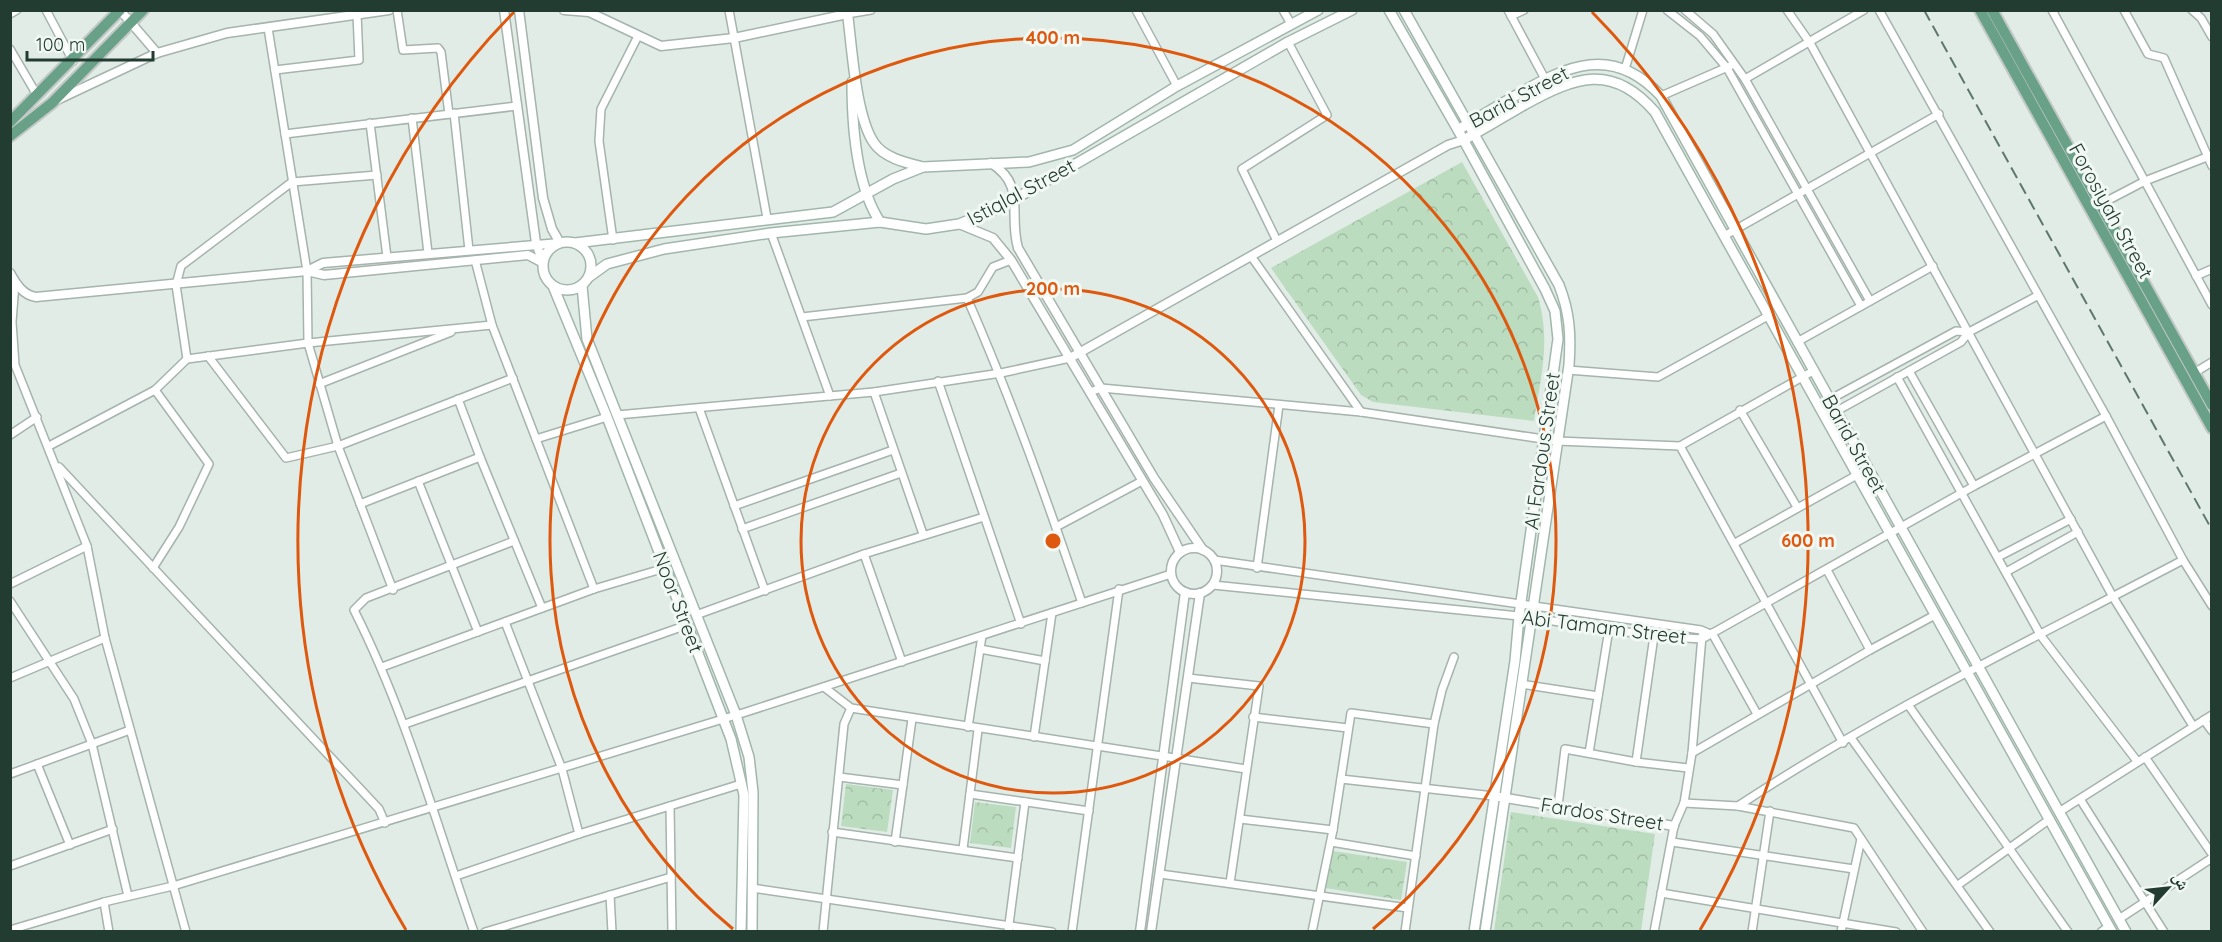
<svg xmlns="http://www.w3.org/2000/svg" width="2222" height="942" viewBox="0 0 2222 942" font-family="Quicksand,'Noto Naskh Arabic',sans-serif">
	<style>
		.forest { fill: url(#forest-crowns) }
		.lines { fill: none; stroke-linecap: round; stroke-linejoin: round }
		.minor-casing { stroke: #a5b4ac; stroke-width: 10 }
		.tertiary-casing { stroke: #a5b4ac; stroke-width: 11 }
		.secondary-casing { stroke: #a1b7ac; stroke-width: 12 }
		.primary-casing { stroke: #c1c8c5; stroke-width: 14 }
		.minor { stroke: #fff; stroke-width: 7 }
		.tertiary { stroke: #fff; stroke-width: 8 }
		.secondary { stroke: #fff; stroke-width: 9 }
		.primary { stroke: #68a088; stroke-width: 10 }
		.rail { stroke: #5d786c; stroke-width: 2; stroke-dasharray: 12 6; stroke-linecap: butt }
		.ring { fill: none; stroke: #de580e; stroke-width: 3 }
		.labels { text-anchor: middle; stroke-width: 6; stroke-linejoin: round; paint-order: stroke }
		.street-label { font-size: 20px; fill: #233c31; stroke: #f2f8f4 }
		.centre { fill: #de580e; stroke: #f2f8f4; stroke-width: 3 }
		.ring-label { font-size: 18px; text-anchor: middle; font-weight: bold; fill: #de580e; stroke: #f2f8f4; stroke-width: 6; stroke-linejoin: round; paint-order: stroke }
	</style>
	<defs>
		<pattern id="forest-crowns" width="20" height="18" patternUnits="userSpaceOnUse" patternTransform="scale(1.5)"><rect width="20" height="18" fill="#bcdcbf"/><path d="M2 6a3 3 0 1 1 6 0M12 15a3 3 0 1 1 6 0" fill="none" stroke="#a1bea5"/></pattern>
	</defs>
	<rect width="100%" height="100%" fill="#e2ece6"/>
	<g class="forest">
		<path d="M1462 162 1538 297C1551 341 1541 376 1534 421L1373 402 1361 395 1271 268Z"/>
		<path d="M846 784 893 790 887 832 841 826Z"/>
		<path d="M975 802 1016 807 1011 848 970 843Z"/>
		<path d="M1511 812 1655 834 1641 931H1494Z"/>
		<path d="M1333 851 1407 862 1401 900 1325 888Z"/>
	</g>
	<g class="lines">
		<g class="minor-casing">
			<g id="minor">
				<path d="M46 10 73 61"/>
				<path d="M397 10 403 50 438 48 441 52 449 114"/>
				<path d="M729 10 767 218"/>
				<path d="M1136 10 1177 86"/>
				<path d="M1283 10 1291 24"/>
				<path d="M1508 10 1545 79"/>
				<path d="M1667 10 1700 36 1727 68 1861 306"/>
				<path d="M1685 10 1713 34 1745 79 1870 301"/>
				<path d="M1787 10 1810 43 2113 597 2193 726"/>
				<path d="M1879 10 2106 416 2183 560 2212 606"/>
				<path d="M2052 10 2212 305"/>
				<path d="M2124 10 2148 54 2164 58 2212 166"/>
				<path d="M2192 10 2201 18 2212 37"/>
				<path d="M10 14 17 10"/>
				<path d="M847 14 871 10"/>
				<path d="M1511 16 1524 10"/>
				<path d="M268 28 307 271 308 343 338 446 393 590"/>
				<path d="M10 49 37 95"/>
				<path d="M1625 69 1643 10"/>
				<path d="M275 70 359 60 357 14"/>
				<path d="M1745 79 1864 10"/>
				<path d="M1661 96 1730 66"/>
				<path d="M454 113 469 250"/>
				<path d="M412 118 428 253"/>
				<path d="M370 123 387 257"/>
				<path d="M285 134 517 106"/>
				<path d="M2099 205 2145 181 2212 155"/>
				<path d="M771 233 830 396"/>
				<path d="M1724 236 1939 114"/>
				<path d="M613 240 599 141 601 109 638 36"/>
				<path d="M1277 241 1242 169 1327 115 1288 42"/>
				<path d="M1251 256 1361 412"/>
				<path d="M475 260 492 325 594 589"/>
				<path d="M2196 276 2212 269"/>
				<path d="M15 283 12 322 15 365 87 546 105 638 186 932"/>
				<path d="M967 298C1011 398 1047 500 1082 603"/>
				<path d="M802 317 967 298 978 292 993 267 1011 260"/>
				<path d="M1797 342 1933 266"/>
				<path d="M208 356 286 458 338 446 513 378"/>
				<path d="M187 359 176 285 181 266 292 182 377 175"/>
				<path d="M1568 370 1658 377 1768 316"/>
				<path d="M1909 371 1974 486"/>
				<path d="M2194 373 2212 362"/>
				<path d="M1897 377 2041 636 2137 761"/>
				<path d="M938 381 1021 624"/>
				<path d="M319 384 451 332"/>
				<path d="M874 392 923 534"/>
				<path d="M1090 392 1101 388 1361 412 1557 441 1680 446 1813 371"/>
				<path d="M458 399 480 457"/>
				<path d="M1829 400 1956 331 1969 332"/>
				<path d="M699 408 765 591"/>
				<path d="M1740 410 1797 507"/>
				<path d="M1835 412 1961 342 1969 332 2037 296"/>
				<path d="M617 415 874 392 1001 373 1070 358"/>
				<path d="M10 435 37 417"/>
				<path d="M536 439 607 417"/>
				<path d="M49 446 155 390 187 359 308 343 492 325"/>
				<path d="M1680 446 1843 743"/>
				<path d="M59 467 379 809 385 823"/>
				<path d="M418 481 478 632"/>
				<path d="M360 504 480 457 542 608"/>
				<path d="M734 506 893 450"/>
				<path d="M1056 527 1142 481"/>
				<path d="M742 529 901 473"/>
				<path d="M1735 543 1857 475"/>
				<path d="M864 554 902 662"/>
				<path d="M1998 557 2071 519"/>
				<path d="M1214 560 1701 630 1710 634"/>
				<path d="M153 568 179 527 209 464 155 390"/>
				<path d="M1257 568 1279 405"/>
				<path d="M1827 570 1870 650"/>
				<path d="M2006 572 2078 532"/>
				<path d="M10 584 87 546"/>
				<path d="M1213 585 1519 616 1654 636 1702 639 1974 486 2106 416"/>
				<path d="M10 601 74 699 92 744 128 896"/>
				<path d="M696 615 864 554 984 517"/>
				<path d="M505 622 562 769 579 834"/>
				<path d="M1712 633 1757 714"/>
				<path d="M980 649 1045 661"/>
				<path d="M382 667 594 589 665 568"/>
				<path d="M10 678 105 638"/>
				<path d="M1188 678 1259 686 1230 883"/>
				<path d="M1521 684 1598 696"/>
				<path d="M824 687 851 708 1246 769"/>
				<path d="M1909 706 2068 932"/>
				<path d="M1253 717 1348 728"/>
				<path d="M2204 720 2212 731"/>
				<path d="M405 724 687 625"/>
				<path d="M968 727 982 636"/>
				<path d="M1034 737 1052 613"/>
				<path d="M1851 738 1990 932"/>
				<path d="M1589 753 1609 629"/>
				<path d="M1692 753 1870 650 1935 615"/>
				<path d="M2145 757 2212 854"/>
				<path d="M1636 762 1654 636"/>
				<path d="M37 764 70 845"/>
				<path d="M10 774 130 730"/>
				<path d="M839 777 903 785"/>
				<path d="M1341 779 1494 796"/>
				<path d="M970 794 1089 811"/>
				<path d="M2080 799 2164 932"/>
				<path d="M1684 803 1738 806 1854 828 1923 932"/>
				<path d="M670 806 672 932"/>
				<path d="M1558 806 1565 749 1636 762 1688 768"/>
				<path d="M1738 806C1879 713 2033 639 2183 560"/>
				<path d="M2059 812 2212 715"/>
				<path d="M1240 819 1333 830"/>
				<path d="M832 832 1018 858"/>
				<path d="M895 842 912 719"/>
				<path d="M1331 842 1416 856"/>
				<path d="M1672 842 1854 869"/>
				<path d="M963 849 978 730"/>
				<path d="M10 866 113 829"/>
				<path d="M1160 874 1408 908"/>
				<path d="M456 876 579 834 741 784"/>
				<path d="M1958 885 2050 819"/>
				<path d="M752 888 1052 932"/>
				<path d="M1661 893 1896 932"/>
				<path d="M610 895 612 932"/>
				<path d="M104 902 109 932"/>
				<path d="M2119 919 2212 858"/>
				<path d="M10 930 104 902 173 886 746 712 1171 574"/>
				<path d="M474 932C436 823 406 713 354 610L366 598 514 541"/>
				<path d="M485 932 671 877"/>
				<path d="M823 932 844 724 851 708"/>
				<path d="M1008 932 1025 802"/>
				<path d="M1072 932 1119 589"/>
				<path d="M1312 932 1333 830 1351 713 1434 724"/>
				<path d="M1405 932 1434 724 1442 690 1454 657"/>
				<path d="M1654 932 1674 826 1684 803 1692 753 1702 636"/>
				<path d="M1752 932 1770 811"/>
				<path d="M1841 932 1861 839"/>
				<path d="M2101 932 2109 926"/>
			</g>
		</g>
		<g class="tertiary-casing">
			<g id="tertiary">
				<path d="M120 10 157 53"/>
				<path d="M504 10 536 243 543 263"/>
				<path d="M519 10 543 198 552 229 560 243"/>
				<path d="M564 10 589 12 661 46 734 38 847 14"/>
				<path d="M57 100 157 53 227 33 389 10"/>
				<path d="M991 163C1027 186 1008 213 1018 248L1154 478 1203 550"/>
				<path d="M959 224 993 238 1011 260 1163 515 1180 552"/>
				<path d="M307 271 323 263 560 243"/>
				<path d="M10 273C16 284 23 295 36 297L307 271 324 275 528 255 543 263"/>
				<path d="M1070 358 1448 145 1464 140"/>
				<circle cx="1194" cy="571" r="23"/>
				<path d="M1494 796 1674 826"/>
				<path d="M1140 932 1185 592"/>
				<path d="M1151 932 1200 593"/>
			</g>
		</g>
		<g class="secondary-casing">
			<g id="secondary">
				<path d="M847 10C852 45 855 115 874 143 884 158 907 163 923 167"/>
				<path d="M1389 10 1458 130 1545 289 1555 311 1558 339 1519 616 1515 661 1474 932"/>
				<path d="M1404 10 1559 285C1570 313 1571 335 1569 365L1485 932"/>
				<path d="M852 82C852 125 856 185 880 222"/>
				<path d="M1458 130C1477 118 1496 107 1515 96 1567 65 1613 44 1661 96L2126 932"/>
				<path d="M1464 140C1484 128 1504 117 1524 105 1575 77 1612 62 1655 112L2112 932"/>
				<circle cx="567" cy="266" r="24"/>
				<path d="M575 243 833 212 893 179 923 167 1029 162 1073 150 1177 86 1318 10"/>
				<path d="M589 277 607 264 664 249 771 233 880 222 926 229 959 224 999 208 1288 42 1352 10"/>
				<path d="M553 286 607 417 731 739 744 795 741 932"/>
				<path d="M582 286 587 339 736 715 749 757 753 792 752 932"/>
			</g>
		</g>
		<g class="primary-casing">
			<g id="primary">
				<path d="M1980 10 2212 428"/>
				<path d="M1992 10 2212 405"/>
				<path d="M10 122 120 10"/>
				<path d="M10 136 52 103 143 10"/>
			</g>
		</g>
		<use href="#minor" class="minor"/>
		<use href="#tertiary" class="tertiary"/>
		<use href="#secondary" class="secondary"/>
		<use href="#primary" class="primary"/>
		<path class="rail" d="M1924 10 2212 530"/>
	</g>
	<g class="ring">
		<circle cx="1053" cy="541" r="252"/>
		<path d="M733 929A503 503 0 1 1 1373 929"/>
		<path d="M406 930A755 755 0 0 1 514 12M1592 12A755 755 0 0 1 1700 930"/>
	</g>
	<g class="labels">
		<g class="street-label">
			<text transform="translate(1519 97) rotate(-28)" y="7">Barid Street</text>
			<text transform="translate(1021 192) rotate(-28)" y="7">Istiqlal Street</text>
			<text transform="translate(2111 211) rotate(61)" y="7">Forosiyah Street</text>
			<text transform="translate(1854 444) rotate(61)" y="7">Barid Street</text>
			<text transform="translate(1542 451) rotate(-82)" y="7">Al Fardous Street</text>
			<text transform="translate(678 602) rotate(69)" y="7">Noor Street</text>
			<text transform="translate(1604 627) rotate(7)" y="7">Abi Tamam Street</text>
			<text transform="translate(1602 814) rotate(9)" y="7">Fardos Street</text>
		</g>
	</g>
	<circle cx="1053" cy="541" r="9" class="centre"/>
	<g class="ring-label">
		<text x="1053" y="44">400 m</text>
		<text x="1053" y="295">200 m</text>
		<text x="1808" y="547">600 m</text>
	</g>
	<rect width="2222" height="942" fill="none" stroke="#233c31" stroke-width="24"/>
	<g transform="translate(2168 888) rotate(63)" stroke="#f2f8f4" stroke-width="4.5" paint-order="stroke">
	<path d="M0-4.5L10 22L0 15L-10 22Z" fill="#233c31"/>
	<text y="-9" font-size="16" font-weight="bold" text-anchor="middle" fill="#233c31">ش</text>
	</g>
	<path d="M27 51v9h126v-9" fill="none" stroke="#233c31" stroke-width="3"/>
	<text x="36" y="51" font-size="18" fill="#233c31" stroke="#f2f8f4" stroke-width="4.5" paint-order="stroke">100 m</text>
</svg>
